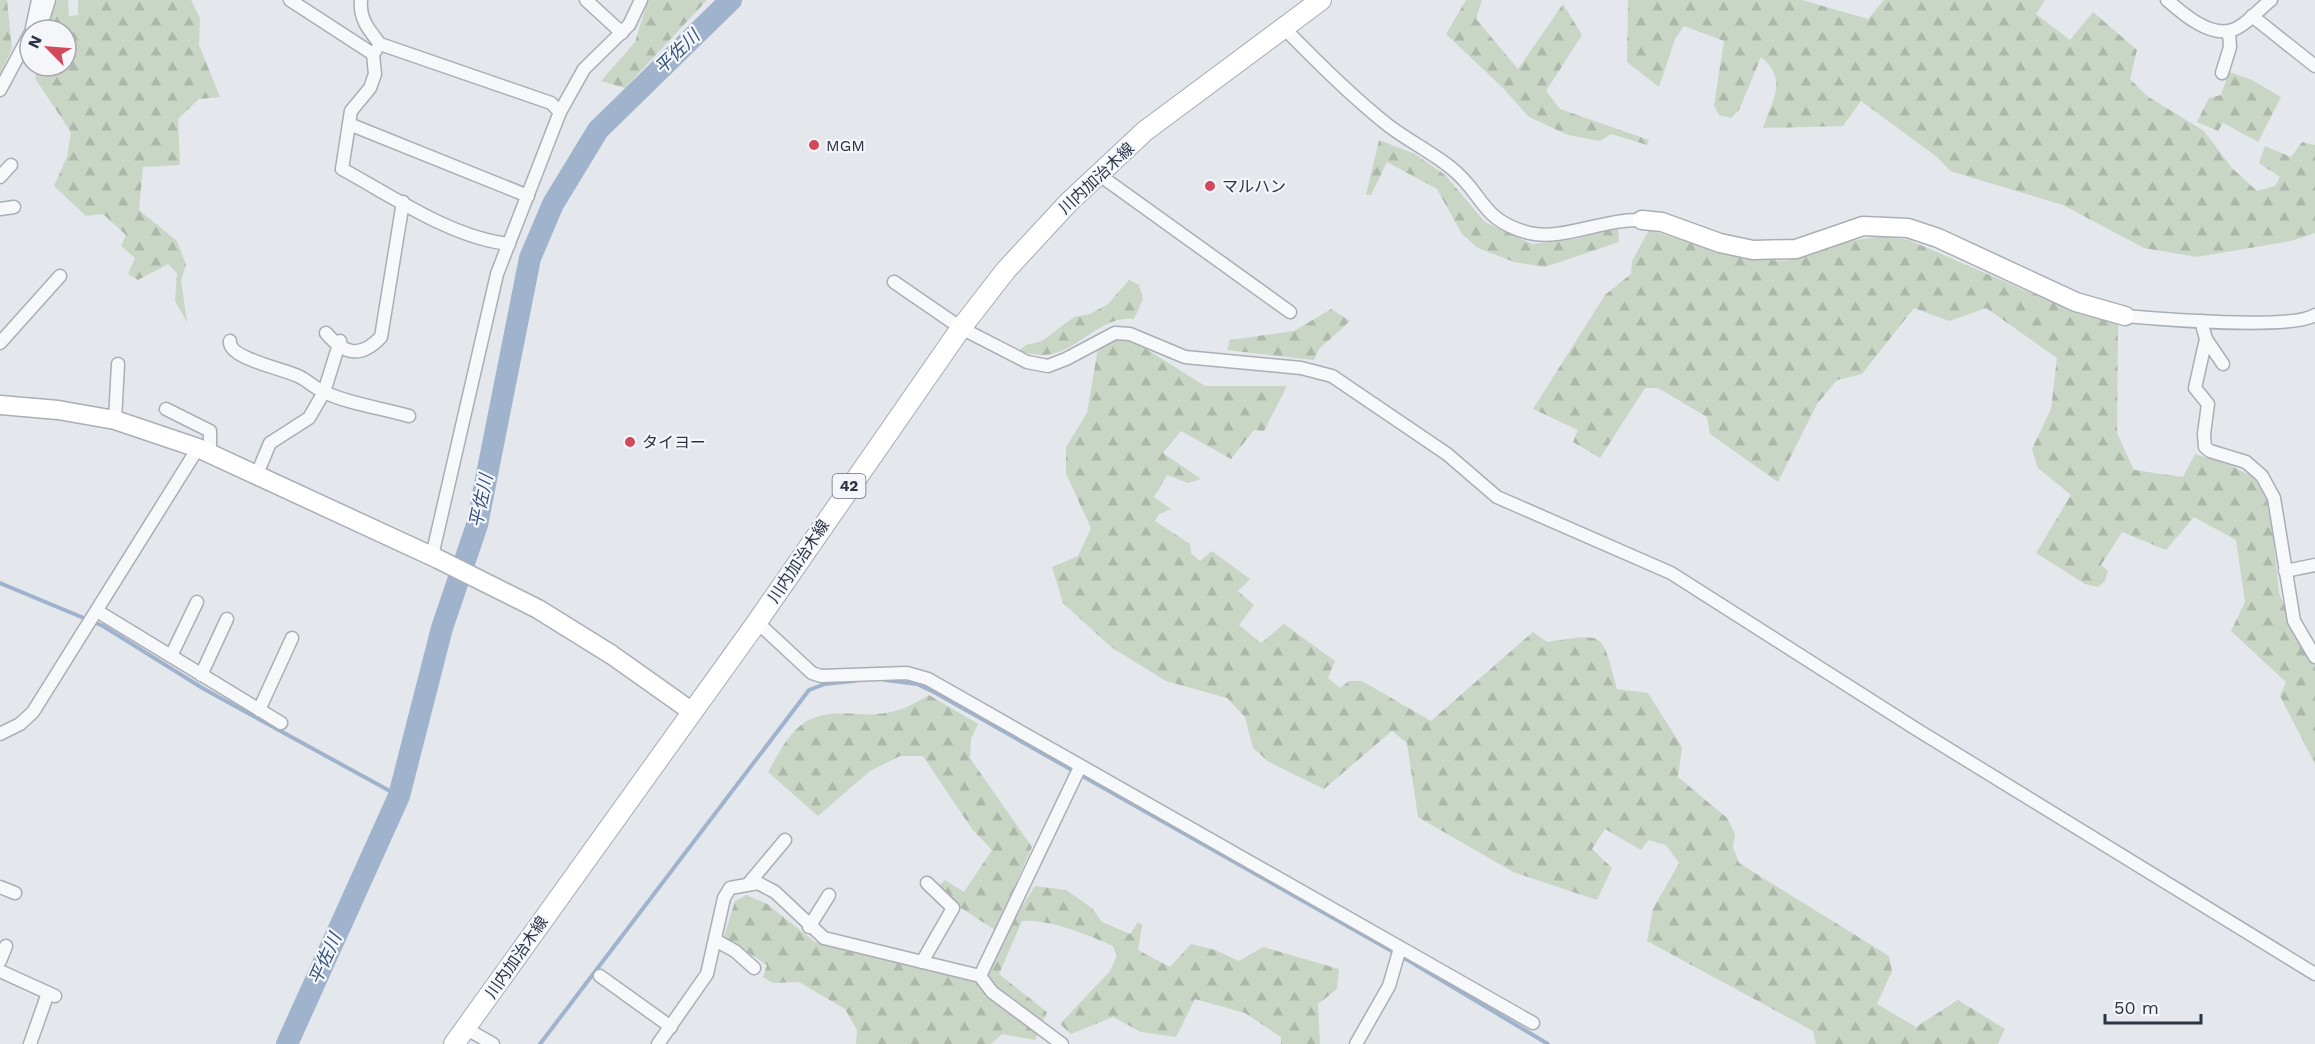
<svg xmlns="http://www.w3.org/2000/svg" width="2315" height="1044" viewBox="0 0 2315 1044" font-family="'Work Sans','Noto Sans JP',sans-serif">
	<style>
		.forest { fill: url(#forest-firs) }
		.lines { fill: none; stroke-linecap: round; stroke-linejoin: round }
		.stream { stroke: #9fb4cc; stroke-width: 4 }
		.river { stroke: #9fb4cc; stroke-width: 22 }
		.street-casing { stroke: #a9aeb7; stroke-width: 15 }
		.secondary-casing { stroke: #a9aeb7; stroke-width: 21 }
		.primary-casing { stroke: #a3abb8; stroke-width: 22 }
		.street { stroke: #f7f8fa; stroke-width: 12 }
		.secondary { stroke: #fff; stroke-width: 18 }
		.primary { stroke: #fff; stroke-width: 20 }
		.poi-dot { fill: #d1495b; stroke: #f4f6f9; stroke-width: 2 }
		.labels { text-anchor: middle; stroke-width: 4.5; stroke-linejoin: round; paint-order: stroke }
		.shield { fill: #f4f6f9; stroke: #676e7b; stroke-width: 1.5 }
		.shield-label { font-size: 15px; font-weight: bold; fill: #2b3445 }
		.poi-label { font-size: 16px; fill: #2b3445; stroke: #f4f6f9; text-anchor: start }
		.street-label { font-size: 16px; fill: #2b3445; stroke: #f4f6f9 }
		.water-label { font-size: 18px; font-style: italic; fill: #34527a; stroke: #f4f6f9 }
	</style>
	<defs>
		<pattern id="forest-firs" width="22" height="20" patternUnits="userSpaceOnUse" patternTransform="scale(1.5)"><rect width="22" height="20" fill="#c9d6c5"/><path d="M5 1l3.5 6h-7zM16 11l3.5 6h-7z" fill="#adb8ab"/></pattern>
	</defs>
	<rect width="100%" height="100%" fill="#e4e7ec"/>
	<g class="forest">
		<path d="M0 0H7L12 49 0 74Z"/>
		<path d="M57 0H68L69 16 78 15V0H191L200 18 199 45 220 97 199 99 178 119 180 165 143 167 139 210 177 241 186 265 181 280 187 322 175 301 177 273 168 264 138 280 128 274 135 258 121 246 126 235 103 214 86 216 54 186 67 157 71 132 36 80 34 66H66V30H43L47 27Z"/>
		<path d="M648 0H707L625 88 601 81 635 42Z"/>
		<path d="M1466 0H1482L1476 19 1518 69 1563 4 1582 35 1546 91 1560 109 1649 140 1647 145 1611 134 1600 141 1568 135 1529 117 1504 89 1446 34Z"/>
		<path d="M1628 0H1802L1868 19 1884 0H2045L2036 14 2070 40 2093 12 2137 50 2130 79 2147 96 2204 131 2232 168 2257 191 2275 186 2280 177 2259 163 2265 146 2291 157 2302 142 2315 145V233L2291 241 2197 257 2144 248 2063 205 1950 171 1937 157 1861 101 1843 126 1763 128C1773 98 1788 80 1761 57L1739 110 1731 118 1719 115 1714 105 1724 41 1684 26 1675 39 1659 87 1627 62Z"/>
		<path d="M2229 72 2252 80 2281 97 2258 142 2223 123 2218 131 2197 122 2209 98 2221 95Z"/>
		<path d="M1379 140 1415 154 1445 175 1485 222 1532 244 1576 239 1618 228 1619 242 1545 267 1514 262 1478 248 1462 234 1437 189 1387 162 1371 195H1366Z"/>
		<path d="M1649 230 1745 258 1785 261 1844 242 1882 236 1909 240 2066 308 2118 321 2117 433 2134 470 2183 477 2195 454 2230 465 2253 477 2264 493 2271 514 2279 593 2302 648 2315 665V764L2280 696 2286 682 2231 631 2245 602 2236 540 2194 517 2166 550 2122 532 2101 565 2108 571 2105 581 2098 587 2085 584 2036 553 2071 495 2038 468 2032 449 2051 409 2057 358 1986 308 1949 321 1914 308 1862 374 1837 380 1817 404 1778 482 1710 434 1707 417 1658 388H1645L1600 458 1573 442 1578 430 1533 409 1605 295 1631 274 1632 261Z"/>
		<path d="M1129 280 1139 285 1143 299 1134 319C1098 315 1077 355 1042 355 1034 355 1025 352 1018 351L1026 345 1042 341 1074 317 1090 314 1108 304Z"/>
		<path d="M1331 309 1350 321 1319 349 1314 360 1227 350 1230 340 1294 331Z"/>
		<path d="M1116 339 1135 342 1205 386H1287L1264 431 1254 430 1231 459 1181 431 1163 453 1201 479 1188 483 1167 475 1154 497 1171 509 1159 514 1155 521 1190 544 1191 553 1200 561 1212 551 1250 579 1238 591 1254 605 1239 625 1261 643 1284 624 1335 661 1328 678 1340 688 1349 681H1362L1431 721 1533 632 1547 642C1607 633 1601 631 1617 689L1648 693 1682 747 1678 777 1727 818 1735 834 1733 847 1739 863 1889 956 1892 971 1877 1004 1916 1027 1958 1000 2005 1029 1998 1044H1816L1813 1031 1647 941 1653 909 1679 863 1666 845 1649 840 1641 850 1605 829 1592 849 1612 868 1597 900 1513 872 1418 817 1407 743 1392 731 1324 789 1269 762 1253 748 1245 717 1227 698 1166 681 1111 647 1063 603 1052 567 1078 556 1091 528 1066 474V447L1087 413 1098 348Z"/>
		<path d="M929 695 978 724 971 739 970 758 1032 847 995 930 961 908 939 886 945 880 964 892 992 850 972 829 923 756H900L870 771 818 816 768 772C777 757 786 737 800 726 823 707 850 716 877 714 897 713 912 705 929 695Z"/>
		<path d="M1035 886 1066 890 1092 908 1102 922 1130 934 1138 922 1142 925 1138 950 1170 967 1191 944 1215 950 1239 961 1263 947 1339 969 1337 989 1318 1004 1320 1044H1281V1037L1245 1013 1195 999 1176 1037 1141 1032 1113 1017 1071 1034 1060 1024 1110 971 1117 955 1113 946C1087 935 1051 919 1022 921L999 974 1047 1012 1035 1040 1002 1034 991 1044H856L857 1030 845 1009 799 982 773 983 763 977 767 965 724 937 735 901 746 895 767 904 815 942 974 981Z"/>
	</g>
	<g class="lines">
		<g class="stream">
			<path d="M0 583 103 626 204 689 399 796"/>
			<path d="M885 680 917 684 934 692 1411 962 1548 1044"/>
			<path d="M540 1044 809 690 825 684 854 681"/>
		</g>
		<path class="river" d="M287 1044 399 796 442 628 477 525 530 258 553 204 598 130 731 0"/>
		<g class="street-casing">
			<g id="street">
				<path d="M290 0 373 54 376 50"/>
				<path d="M361 0C359 19 369 30 380 44L551 103 560 112 497 274 432 556"/>
				<path d="M586 0 622 33"/>
				<path d="M2167 0C2182 13 2207 35 2229 31 2244 28 2259 9 2271 0"/>
				<path d="M2252 16 2315 66"/>
				<path d="M32 28 38 0"/>
				<path d="M1285 29C1318 63 1352 97 1389 126 1409 141 1431 152 1450 167 1484 193 1479 220 1529 233 1562 241 1606 218 1642 220"/>
				<path d="M33 30 44 16 49 0"/>
				<path d="M373 54 375 74 370 88 351 111 342 169C392 196 452 238 509 244"/>
				<path d="M2222 73 2230 47 2229 31"/>
				<path d="M0 90 30 34"/>
				<path d="M560 112 584 69 629 25 641 0"/>
				<path d="M349 124 528 196"/>
				<path d="M1098 174 1290 312"/>
				<path d="M0 177 11 165"/>
				<path d="M0 209 14 207"/>
				<path d="M894 282 961 328 1027 362 1048 366 1066 359 1115 333 1130 334 1185 357 1301 368 1332 376 1447 454 1497 497 1671 573 1916 729 2315 974"/>
				<path d="M2125 316C2159 319 2291 330 2315 315"/>
				<path d="M2201 321 2206 339 2195 388 2208 404 2204 434 2205 447 2210 451 2246 462 2262 476 2274 498 2294 621 2315 657"/>
				<path d="M326 333C344 354 360 359 381 337L403 202"/>
				<path d="M2206 339 2223 364"/>
				<path d="M230 341C228 359 286 369 300 377 308 381 315 388 324 392 349 404 382 408 409 416"/>
				<path d="M0 343 60 276"/>
				<path d="M166 409 210 431V454"/>
				<path d="M115 420 118 364"/>
				<path d="M257 474 270 443 309 418 324 392 340 341"/>
				<path d="M2285 571 2315 565"/>
				<path d="M97 611 281 723"/>
				<path d="M757 622 812 673 821 676 907 673 928 679 1533 1023"/>
				<path d="M171 656 197 602"/>
				<path d="M201 675 227 619"/>
				<path d="M259 710 292 638"/>
				<path d="M0 734 20 724 33 712 198 448"/>
				<path d="M749 883 785 840"/>
				<path d="M0 887 15 893"/>
				<path d="M809 927 829 895"/>
				<path d="M715 940 735 951 754 968"/>
				<path d="M0 961 6 946"/>
				<path d="M922 962 953 908 927 883"/>
				<path d="M0 971 55 996"/>
				<path d="M600 976 671 1027"/>
				<path d="M980 976 1080 767"/>
				<path d="M465 1028 493 1044"/>
				<path d="M30 1044 48 993"/>
				<path d="M658 1044 707 974 724 898 730 888 758 883 775 892 824 938 980 976 992 992 1062 1044"/>
				<path d="M1356 1044 1389 986 1400 948"/>
			</g>
		</g>
		<g class="secondary-casing">
			<g id="secondary">
				<path d="M1642 220 1662 222 1720 243 1753 250 1796 249 1863 226 1908 228 1938 238 2076 302 2125 316"/>
				<path d="M0 405 58 410 115 420 198 448 438 559 538 609 612 655 691 711"/>
			</g>
		</g>
		<g class="primary-casing">
			<path id="primary" d="M454 1044 757 622 961 328 1006 270 1069 202 1145 131 1321 0"/>
		</g>
		<use href="#street" class="street"/>
		<use href="#secondary" class="secondary"/>
		<use href="#primary" class="primary"/>
	</g>
	<g class="poi-dot">
		<circle cx="814" cy="145" r="6"/>
		<circle cx="1210" cy="186" r="6"/>
		<circle cx="630" cy="442" r="6"/>
	</g>
	<g class="labels">
		<rect class="shield" x="832.5" y="474" width="33" height="24" rx="4.5"/>
		<g class="shield-label">
			<text x="849" y="491">42</text>
		</g>
		<g class="poi-label">
			<text x="826" y="151">MGM</text>
			<text x="1222" y="192">マルハン</text>
			<text x="642" y="448">タイヨー</text>
		</g>
		<g class="street-label">
			<text transform="translate(1096 178) rotate(-43)" y="6">川内加治木線</text>
			<text transform="translate(798 561) rotate(-56)" y="6">川内加治木線</text>
			<text transform="translate(516 957) rotate(-55)" y="6">川内加治木線</text>
		</g>
		<g class="water-label">
			<text transform="translate(677 52) rotate(-44)" y="6">平佐川</text>
			<text transform="translate(481 501) rotate(-78)" y="6">平佐川</text>
			<text transform="translate(325 959) rotate(-66)" y="6">平佐川</text>
		</g>
	</g>
	<g transform="translate(48 48) rotate(295)"><circle r="28" fill="#f4f6f9" stroke="#a4a8b1" stroke-width="1.5"/>
	<path d="M0-4.5L10 22L0 15L-10 22Z" fill="#d1495b"/>
	<text y="-9" font-size="16" font-weight="bold" text-anchor="middle" fill="#2b3445">N</text>
	</g>
	<path d="M2105 1014v9h96v-9" fill="none" stroke="#2b3445" stroke-width="3"/>
	<text x="2114" y="1014" font-size="18" fill="#2b3445" stroke="#f4f6f9" stroke-width="4.5" paint-order="stroke">50 m</text>
</svg>
